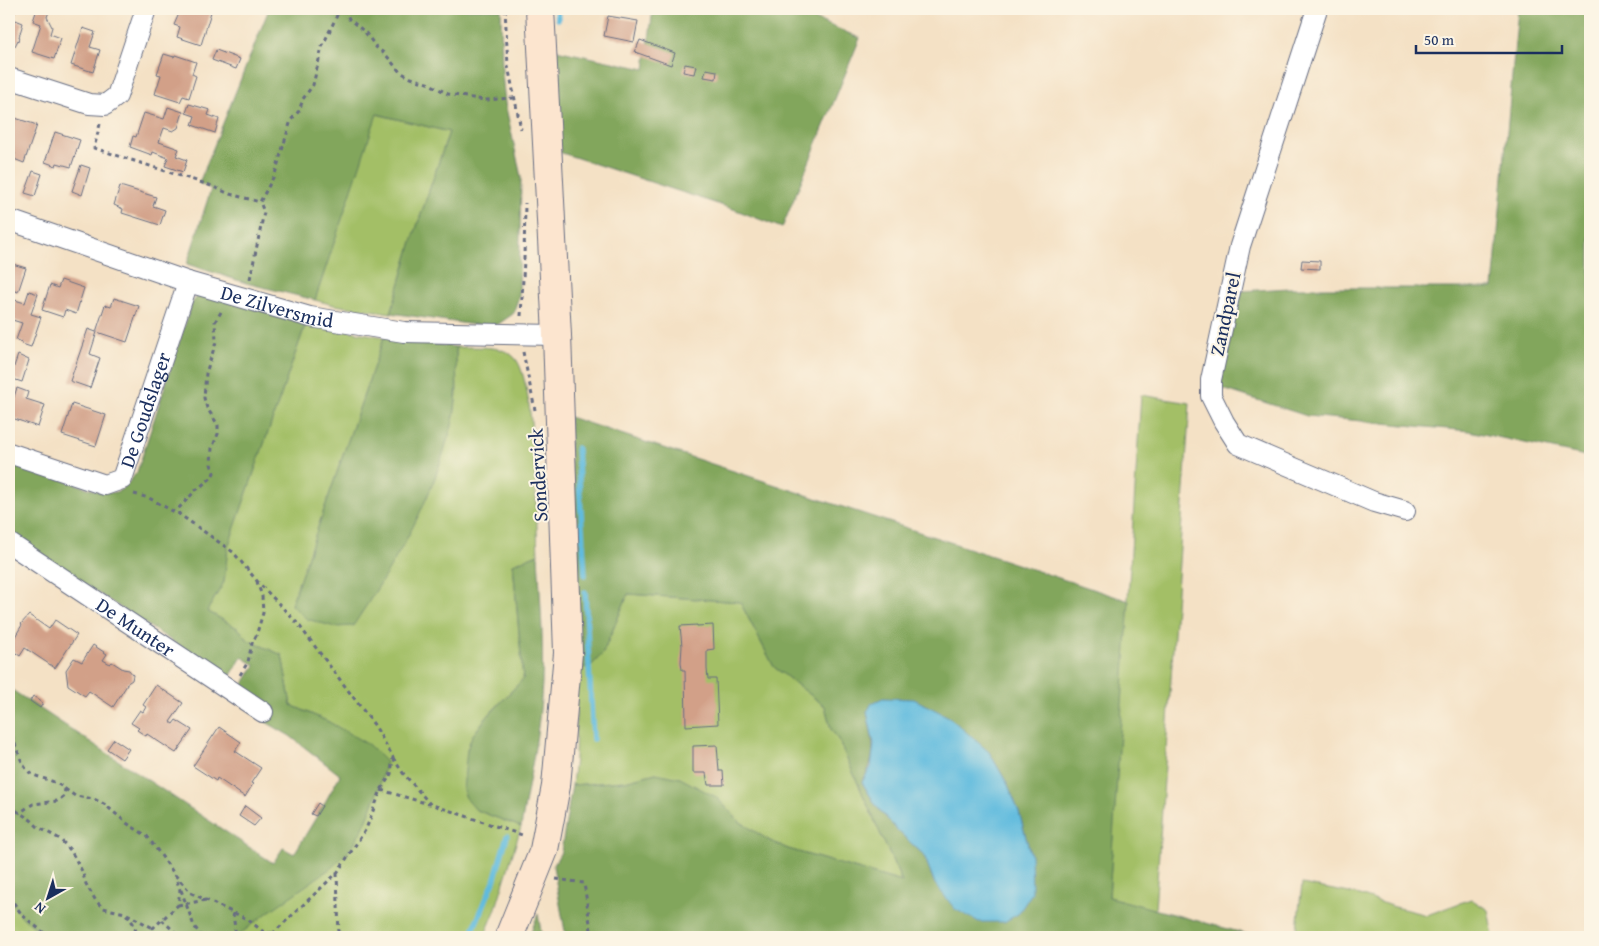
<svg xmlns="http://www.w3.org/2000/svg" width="1599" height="946" viewBox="0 0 1599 946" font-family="'Gentium Book Plus',serif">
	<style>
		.green { fill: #a3bf66; stroke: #5f7762 }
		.forest { fill: #82a65b; stroke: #4e6a5c; fill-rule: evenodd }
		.water { fill: #61bbde; stroke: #3e759e }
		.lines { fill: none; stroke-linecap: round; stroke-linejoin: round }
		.stream { stroke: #61bbde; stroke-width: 5.5 }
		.building { fill: #d2a088 }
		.street-casing { stroke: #676d82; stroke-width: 22 }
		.secondary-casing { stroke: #676d82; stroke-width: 30 }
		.path { stroke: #676d82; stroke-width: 3; stroke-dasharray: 4 4; stroke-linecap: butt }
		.street { stroke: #fff; stroke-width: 20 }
		.secondary { stroke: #fce5cf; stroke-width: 28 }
		.labels { text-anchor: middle; stroke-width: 4; stroke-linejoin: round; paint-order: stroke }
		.street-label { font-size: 20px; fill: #1b2f5e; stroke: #fcf5e5 }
	</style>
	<rect width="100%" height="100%" fill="#fcf5e5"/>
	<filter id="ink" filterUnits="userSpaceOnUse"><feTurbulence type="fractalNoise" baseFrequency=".02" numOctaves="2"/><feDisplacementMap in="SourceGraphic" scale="10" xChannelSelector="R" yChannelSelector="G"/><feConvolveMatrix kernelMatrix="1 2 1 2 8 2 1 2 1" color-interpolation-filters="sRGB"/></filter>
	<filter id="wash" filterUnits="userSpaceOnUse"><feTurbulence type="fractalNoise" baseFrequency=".0096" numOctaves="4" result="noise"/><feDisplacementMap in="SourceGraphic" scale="20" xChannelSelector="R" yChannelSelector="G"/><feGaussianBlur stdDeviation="1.12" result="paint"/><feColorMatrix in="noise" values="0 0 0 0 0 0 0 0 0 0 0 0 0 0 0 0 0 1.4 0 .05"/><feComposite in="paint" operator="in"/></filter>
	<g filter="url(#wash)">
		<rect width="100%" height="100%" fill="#f4e1c5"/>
		<g class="green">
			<path d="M376 114 449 132 413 238 391 313 334 305 315 300Z"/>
			<path d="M306 323 384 337 291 605 454 417 457 394 456 347C475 348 501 344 514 357 536 377 536 519 538 554L513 564 523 679C508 696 472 727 468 748 466 759 474 797 476 810L521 827 495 911 484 937H236L267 913 363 828 379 788 329 722 291 705 282 655 248 640 239 629 207 611 224 582 228 547Z"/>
			<path d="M1141 395 1190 403 1155 910 1109 897Z"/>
			<path d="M628 594 740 602 774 667 825 706 831 729 839 741 902 882 788 849 768 840 739 821 716 797 656 773 625 781 572 785 575 758 577 670 603 653Z"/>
			<path d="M1302 884 1360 895 1391 906 1427 915 1471 899 1488 910 1493 935 1501 937H1296Z"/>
			<path d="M9 899 21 916 46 937H9Z"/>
		</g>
		<g class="forest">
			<path d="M269 9H501L502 73 505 103 521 177 519 296 513 314 497 325 468 324 391 313 413 238 449 132 377 114 315 300 246 283 187 264 211 189 199 183Z"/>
			<path d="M653 9H791L860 38 782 228 736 210 559 152 556 50 645 69Z"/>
			<path d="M1518 9H1590V457L1469 431 1307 416 1220 388 1238 295 1242 291 1289 288H1493Z"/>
			<path d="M207 296 306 323 228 547 224 582 207 611 239 629 248 640 282 655 291 705 329 722 369 745 386 762 379 788 370 812 363 828 350 850 331 868 267 913 236 937H46L21 916 9 899V688L273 863 283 848 294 854 323 806 340 775 290 736 259 718 243 685 255 665 242 657 231 675 227 677 9 535V462L100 492C122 495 124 488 137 472L192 303 197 297Z"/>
			<path d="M384 337 456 347C456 370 458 393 454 415 453 425 449 435 446 444 427 512 391 568 353 626L335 627 307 619 291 605Z"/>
			<path d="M569 417 1129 601 1109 897 1258 937H566L553 866 561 852 572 785 625 781 656 773 680 778 716 797 739 821 768 840 788 849 902 882 839 741 831 729 825 706 774 667 740 602 628 594 603 653 592 665 577 670ZM867 712 989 752 1008 785 1019 812 1031 856 935 884 924 855 897 830 877 807 862 782C878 755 873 741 867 712Z"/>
			<path d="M538 554C540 597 544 640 542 683 540 732 529 779 521 827L476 810 466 798 463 790 467 750 472 736 487 717 523 679 513 564Z"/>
			<path d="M538 914 542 937H529Z"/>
		</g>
		<path class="water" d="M883 698 914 699 949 717 989 752 1008 785 1019 812 1031 856 1032 893 1018 914 1004 922H979L955 909 935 884 924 855 897 830 877 807 862 782 871 767 874 744 867 712 872 703Z"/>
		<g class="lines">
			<g class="stream">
				<path d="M557 9 558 19"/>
				<path d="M577 448 585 575"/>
				<path d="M585 592 593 739"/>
				<path d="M470 937 494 881 507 836"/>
			</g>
		</g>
		<g id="blocks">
			<g class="building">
				<path d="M9 9H16L13 19 23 23 19 37H20L19 41 18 40 15 46 9 44Z"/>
				<path d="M37 9H50L47 17 52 27 50 34 61 38 54 59 32 52 41 24 33 21Z"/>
				<path d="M181 9H202L211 12 201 45 177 37 180 27 174 25Z"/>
				<path d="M608 16 638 21 634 42 604 36Z"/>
				<path d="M83 28 95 32 90 47 100 50 93 72 71 65Z"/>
				<path d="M640 40 675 53 671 65 635 52Z"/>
				<path d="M216 50 240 59 236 69 212 60Z"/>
				<path d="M164 54 174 57 175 55 196 62 192 74 196 76 189 98 183 96 180 102 155 94 161 75 157 74Z"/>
				<path d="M685 64 696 66 694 74 683 72Z"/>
				<path d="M706 69 717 71 716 79 704 77Z"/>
				<path d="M189 104 210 110 208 115 219 119 215 133 192 125 195 116 186 113Z"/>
				<path d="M168 107 183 112 178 128 173 131 164 128 159 142 179 149 176 156 187 160 183 172 165 166 168 158 153 152 152 155 130 147 133 136 136 137 144 113 164 119Z"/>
				<path d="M15 118 37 125 24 163 14 159 15 153 9 151V136Z"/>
				<path d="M55 132 80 140 71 167 57 163 56 166 45 162Z"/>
				<path d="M81 165 90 168 82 195 72 191Z"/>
				<path d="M33 171 42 174 35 196 25 193Z"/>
				<path d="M120 186 156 197 153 206 165 210 160 225 122 213 123 209 114 205Z"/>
				<path d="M1302 260 1320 261V269L1301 268Z"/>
				<path d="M9 263 26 268 18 292 9 289Z"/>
				<path d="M61 280 84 288 76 314 65 310 63 317 42 310 50 285 58 288Z"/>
				<path d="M29 291 38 294 31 314 41 317 31 347 22 344V342L16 340 22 323 9 319 15 300 25 303Z"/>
				<path d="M114 298 139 306 127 342 97 332 90 354 100 358 90 388 70 381 88 329 96 332 105 305 111 307Z"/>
				<path d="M18 355 29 360 22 382 10 378Z"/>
				<path d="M17 388 28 392 26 399 45 405 38 427 9 417V411Z"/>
				<path d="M72 404 106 415 96 446 62 435Z"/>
				<path d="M29 615 49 629 55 620 77 635 55 668 25 648 20 656 9 648V640L10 639 13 640 22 625 21 624Z"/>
				<path d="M697 625V626L713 625 714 649 707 650V669L708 679H716L718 724 686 726 685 670H682L681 662 682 646 680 626Z"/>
				<path d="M93 645 107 654 103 660 110 664 112 662 123 669 129 670 133 675 132 680 126 684 127 685 113 707 89 691 85 696 68 685 66 670 74 658 82 662Z"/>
				<path d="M156 685 183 703 170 722 173 724 176 720 192 730 176 753 147 734 146 736 137 730 139 728 131 723 140 710 143 712 146 707 143 705Z"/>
				<path d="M33 696 43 703 40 708 30 701Z"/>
				<path d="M219 727 241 742 235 751 261 768 251 783 253 784 245 797 217 778 216 781 193 766Z"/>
				<path d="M114 739 129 749 122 759 107 749Z"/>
				<path d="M717 745 719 771H723L724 785H708L706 773H693V746Z"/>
				<path d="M318 803 322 806 316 816 311 814Z"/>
				<path d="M245 806 261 818 254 826 239 816Z"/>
			</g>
		</g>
	</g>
	<g filter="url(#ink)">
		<use href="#blocks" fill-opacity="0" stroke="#676d82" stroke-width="1"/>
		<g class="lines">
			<g class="street-casing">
				<g id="street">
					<path d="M1317 9 1240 246 1211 380V396L1224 422 1238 444 1374 502 1405 511"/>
					<path d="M9 78 89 104 105 105 117 96 146 9"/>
					<path id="s1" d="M9 220 188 282 310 317 404 332 557 335"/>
					<path id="s2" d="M9 453 105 485 122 479 188 282"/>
					<path id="s3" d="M9 543 263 712"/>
				</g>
			</g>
			<g class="secondary-casing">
				<path id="secondary" d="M509 937 544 850 556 786 568 653 557 335 540 9"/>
			</g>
			<g class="path">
				<path d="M345 9 349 19 365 32 376 47 386 55 400 72 411 78 430 84 448 94 484 100 515 98"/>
				<path d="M505 9 508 66 521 129"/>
				<path d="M100 124 94 148 209 185 230 194 260 202"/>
				<path d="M250 279 264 212 260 202 275 174 291 120 299 111 303 99 313 85 322 47 340 9"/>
				<path d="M221 312 215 322 216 342 206 373 204 398 207 408 218 425V434L212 448 211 464 214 473 211 478 196 490 178 509 179 514 233 552 257 581 298 624 375 726 393 757 391 774 381 790 366 829 337 873 269 937"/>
				<path d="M521 316 524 260 525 203"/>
				<path d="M523 352 535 410"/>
				<path d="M134 494 149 498 178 514"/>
				<path d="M240 675 248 662 252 643 256 636 263 613 262 596 257 582"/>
				<path d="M9 728C14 739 21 766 29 772 41 780 52 778 65 789L64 796 57 801 33 804 19 813"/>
				<path d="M393 758 403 773 430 804 522 835"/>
				<path d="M65 789 75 796 94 799 104 804 128 824 147 836 175 875 191 893 247 919 265 933H273"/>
				<path d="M381 790 429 804"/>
				<path d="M9 806 31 820 38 827 60 839 71 851 82 871 86 884 96 901 103 908 125 913 133 923 138 937"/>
				<path d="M337 873 339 937"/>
				<path d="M556 879 584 883 592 937"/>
				<path d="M181 890 194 926 202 937"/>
				<path d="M9 896 22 915 49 937"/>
				<path d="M178 905 206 900"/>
				<path d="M233 913 236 937"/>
				<path d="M127 914 153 928"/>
				<path d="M162 920 176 933 178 937"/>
				<path d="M154 937 153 928 178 905 180 890 176 878"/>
			</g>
			<use href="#street" class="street"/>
			<use href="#secondary" class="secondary"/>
		</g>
	</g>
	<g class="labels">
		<g class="street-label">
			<text dy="7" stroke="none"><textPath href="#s1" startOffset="282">De Zilversmid</textPath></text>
			<text transform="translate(1225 314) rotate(-78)" y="7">Zandparel</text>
			<text dy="7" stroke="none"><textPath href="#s2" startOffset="192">De Goudslager</textPath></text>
			<text transform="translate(538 475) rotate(-93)" y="7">Sondervick</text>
			<text dy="7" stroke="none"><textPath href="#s3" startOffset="152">De Munter</textPath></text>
		</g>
	</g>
	<rect width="1599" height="946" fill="none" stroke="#fcf5e5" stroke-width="30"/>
	<g transform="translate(48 898) rotate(219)" stroke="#fcf5e5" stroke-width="4" paint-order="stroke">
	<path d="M0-4L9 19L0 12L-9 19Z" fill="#1b2f5e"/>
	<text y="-8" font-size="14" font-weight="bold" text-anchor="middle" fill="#1b2f5e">N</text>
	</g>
	<path d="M1416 45v8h146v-8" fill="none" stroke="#1b2f5e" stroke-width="2.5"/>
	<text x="1424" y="45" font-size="15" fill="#1b2f5e" stroke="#fcf5e5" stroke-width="4" paint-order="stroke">50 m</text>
</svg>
